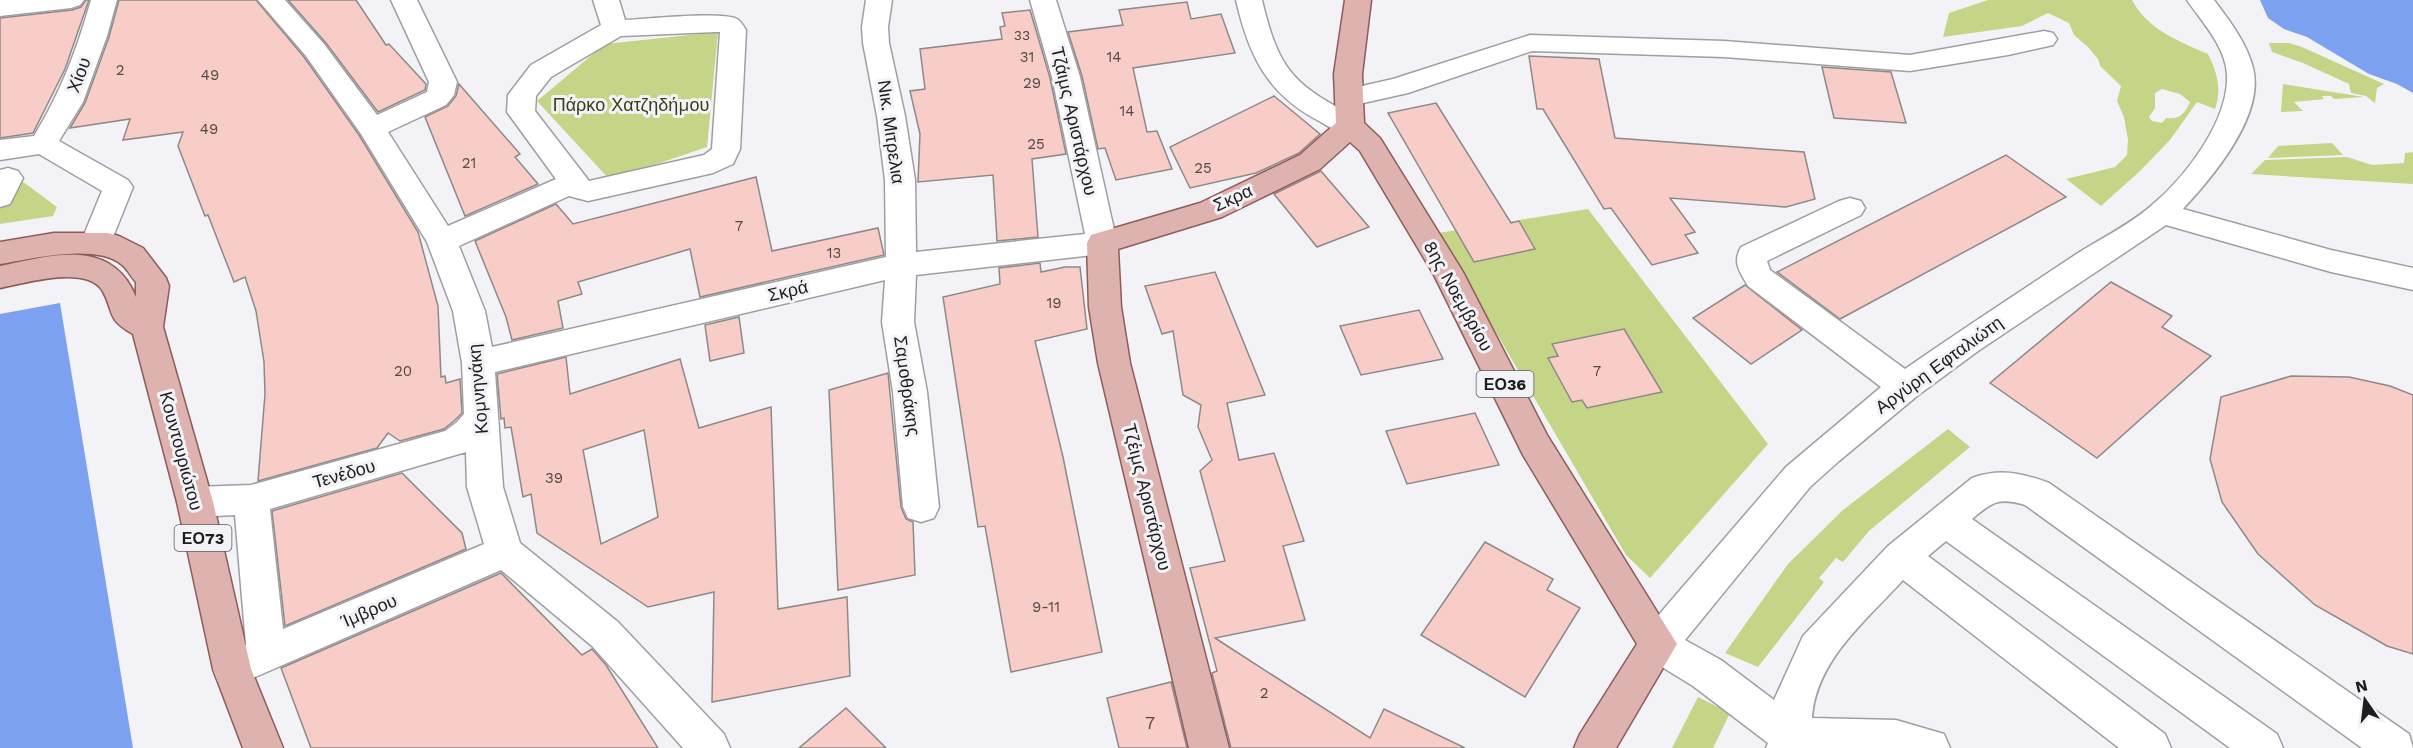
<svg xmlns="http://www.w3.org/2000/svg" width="2413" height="748" viewBox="0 0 2413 748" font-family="'Work Sans',sans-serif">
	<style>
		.green { fill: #c5d587; fill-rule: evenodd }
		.water { fill: #7da1f1 }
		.building { fill: #f8cdc7; stroke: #8e8989; stroke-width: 1.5; fill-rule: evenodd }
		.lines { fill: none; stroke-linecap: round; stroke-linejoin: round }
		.minor-casing { stroke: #9f9fa3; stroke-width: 3 }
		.major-casing { stroke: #8c5d5a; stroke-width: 3 }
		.minor { fill: #fff; fill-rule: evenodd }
		.major { fill: #deb2af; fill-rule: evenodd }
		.labels { text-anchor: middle; stroke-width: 6; stroke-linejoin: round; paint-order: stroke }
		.far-number-label { font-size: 14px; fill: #544949 }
		.number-label { font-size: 15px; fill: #544949 }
		.shield { fill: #f3f3f7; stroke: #5d5d60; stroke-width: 1.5 }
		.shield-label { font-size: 16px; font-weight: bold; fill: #1d1d1f }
		.street-label { font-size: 18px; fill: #1d1d1f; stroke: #f3f3f7 }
		.park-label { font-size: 18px; fill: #373e16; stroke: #f3f3f7 }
		.near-number-label { font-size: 18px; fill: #544949 }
	</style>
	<rect width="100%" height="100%" fill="#f3f3f7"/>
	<g class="green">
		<path d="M1988 0H2132C2147 29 2180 42 2208 54 2217 72 2222 89 2215 109L2197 102 2170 140 2140 171 2101 206 2066 179 2115 167 2127 155 2128 140 2124 117 2117 101 2121 86 2100 66 2098 59 2088 47 2074 35 2069 23 2048 13 2022 26 1943 37 1949 13ZM2162 89 2180 94 2190 102C2185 113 2180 120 2166 118L2162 123 2152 121 2149 117 2155 108V93Z"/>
		<path d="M718 32 707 147 610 180 537 101 605 44Z"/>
		<path d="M2269 43H2289L2302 47 2384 84 2377 88 2375 103 2366 96 2351 93 2349 84 2303 63 2272 52Z"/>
		<path d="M2283 84 2364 97 2334 99 2331 96H2322L2324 99 2294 102 2303 111 2281 112Z"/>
		<path d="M2332 143 2343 155 2268 158 2278 146Z"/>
		<path d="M2413 152V184L2251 174 2265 160 2347 157 2372 165 2404 163 2405 153Z"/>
		<path d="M10 172 57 207 53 216 0 224V200Z"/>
		<path d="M1588 209 1768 444 1650 578 1626 555 1438 233Z"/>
		<path d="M1948 429 1970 447 1869 531 1843 562 1836 558 1819 578 1824 582 1758 667 1725 653 1788 564 1843 510Z"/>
		<path d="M1698 697 1730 713 1713 748H1672Z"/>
	</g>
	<g class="water">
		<path d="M2260 0H2413V93L2397 84 2369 74 2307 37 2284 29 2268 18Z"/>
		<path d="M60 303 133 748H0V314Z"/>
	</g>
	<g class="building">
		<path d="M86 0H89L83 17 65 69 33 133 0 138V18L72 10 81 7Z"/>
		<path d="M119 0H256L304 57 359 135 418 232 438 306 441 377 445 376 446 383 460 379 462 413 455 420 444 429 400 441 388 433 377 448 258 481 265 394 264 362 256 311 245 277 234 282 208 215 205 216 178 146 183 132 123 140 130 119 70 128 85 103 109 37Z"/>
		<path d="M288 0H356L386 45 389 44 426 84 425 90 378 112 326 43Z"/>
		<path d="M1187 2 1191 19 1221 14 1235 53 1133 68 1147 132 1157 131 1172 169 1116 180 1105 148 1098 149 1082 76 1068 32 1123 25 1119 10Z"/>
		<path d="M1030 10 1050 78 1066 154 1032 159 1038 237 997 241 993 175 918 182 920 134 910 91 925 89 920 49 1002 39 1000 27 1005 26 1002 13Z"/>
		<path d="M1529 56 1599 59 1615 138 1804 152 1815 199 1786 207 1670 198 1695 232 1685 235 1698 253 1652 265 1611 208 1604 209 1543 109H1537Z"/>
		<path d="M1822 67 1891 72 1906 123 1834 118Z"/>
		<path d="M459 84 520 154 515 157 538 184 465 216 425 117 448 106 456 96Z"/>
		<path d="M1274 96 1320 134 1299 153 1256 173 1190 188 1170 147Z"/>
		<path d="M1436 103 1511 223 1519 221 1535 249 1474 262 1388 113Z"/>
		<path d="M2006 155 2066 197 1840 319 1777 272Z"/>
		<path d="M1321 171 1369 227 1317 247 1274 194Z"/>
		<path d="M756 177 772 251 878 228 884 255 700 297 690 249 578 282 582 294 558 301 563 328 512 340 506 317 475 241 556 204 573 224Z"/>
		<path d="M1040 263 1041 272 1065 267H1080L1087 329 1035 341 1063 457 1102 652 1011 672 985 526 978 527 943 297 1000 284 999 268Z"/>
		<path d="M1215 272 1265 395 1227 403 1239 460 1274 453 1304 541 1283 546 1305 620 1215 638 1370 738 1384 709 1465 748H1231L1212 673 1217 671 1190 568 1225 561 1200 471 1212 460 1198 427 1201 405 1183 395 1173 331 1162 334 1145 286Z"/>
		<path d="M2111 282 2172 316 2162 327 2211 356 2097 458 1990 383Z"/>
		<path d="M1745 285 1802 330 1751 364 1693 318Z"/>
		<path d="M1419 310 1443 359 1361 375 1340 326Z"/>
		<path d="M739 317 744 353 710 361 705 325Z"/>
		<path d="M1624 329 1662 392 1587 408 1582 400 1572 402 1548 358 1558 356 1552 344Z"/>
		<path d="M566 357 570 394 680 359 699 428 771 407 778 609 847 597 850 676 712 702 714 592 648 607 537 533 531 494 523 497 511 427 505 428 504 418 501 419 497 374ZM644 430 658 517 601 544 583 450Z"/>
		<path d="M888 373 901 507 906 519 913 522 915 575 838 590 829 390Z"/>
		<path d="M2291 376 2349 377 2390 386 2413 395V654L2387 646 2315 605 2258 554 2222 502 2210 459 2221 397Z"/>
		<path d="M1475 413 1499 465 1407 484 1386 431Z"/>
		<path d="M402 473 462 533 466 549 285 626 272 511Z"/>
		<path d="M1485 542 1553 579 1547 590 1580 608 1525 697 1421 635Z"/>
		<path d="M501 573 582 655 592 649 606 665 658 748H311L281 668Z"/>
		<path d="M1171 682 1187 748H1119L1107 698Z"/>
		<path d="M846 708 886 748H799Z"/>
	</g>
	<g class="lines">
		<g class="minor-casing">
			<g id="minor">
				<path d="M0 0H84L80 5 71 8 0 16Z"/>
				<path d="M91 0H117L107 36 83 102 59 141 128 180 133 187 111 242 107 250 96 253 85 250 81 242 102 191 39 154 0 160V140L34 136C61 92 77 49 91 0Z"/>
				<path d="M258 0H285L324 44 377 115 427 92 429 82 391 0H417L457 82 454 95 446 105 388 132 448 226 556 179 507 112 508 95 531 65 601 25 593 0H619L625 20C647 19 722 11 737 19 741 21 744 27 746 30L740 149 733 164 713 173 588 201 569 196 459 246 485 311 492 347 886 257 885 180 877 116 863 43 862 27 866 0H892L888 27 889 43 905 116 915 180 916 252 1085 234 1052 77 1030 0H1056L1080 77 1117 243 1113 251 1102 254 916 275 914 322 927 392 939 507 934 518 921 522 908 518 903 507 893 392 882 322 885 280 495 372 503 487 520 543 618 622 724 734 730 748H683L592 646 501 570 232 687 218 682 213 669 218 656 246 645 235 515 195 517 182 513 177 502 182 491 195 487 251 485 445 431 457 422 464 414 462 363 453 311 427 242 361 134 306 56ZM716 32H720L712 149 704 155 589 181 535 111 536 96 551 77 621 36ZM466 452 467 487 484 544 283 629 270 509Z"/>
				<path d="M1236 0H1262C1279 73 1295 86 1360 119L1364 126 1360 133C1345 137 1334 130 1321 122 1268 95 1249 57 1236 0Z"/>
				<path d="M2187 0H2214C2229 20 2247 43 2253 68 2265 115 2213 177 2183 209L2331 250 2413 268V290L2331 272 2166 225 1978 351 1917 396 1839 461 1810 487 1685 640 1721 660 1774 700 1803 636 1888 546 1972 478C1999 468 2022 473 2049 483L2409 734 2413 748H2362L2025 505C1999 497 1992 502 1972 519L2277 734 2283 748H2230L1946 541 1928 556 2165 734 2171 748H2119L1903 580C1866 621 1816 660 1812 718L1896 720 1944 734 1950 748H1766L1768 743 1693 686 1644 656 1639 644 1644 632 1786 467 1881 387 1748 286C1740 272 1732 263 1741 247L1839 201 1850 198 1861 201 1865 208 1861 215 1767 261 1770 270 1905 369C1961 330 2018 293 2075 255 2100 239 2129 225 2151 206 2185 178 2229 121 2227 75 2226 47 2202 22 2187 0Z"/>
				<path d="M2044 31 2053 33 2057 39 2053 45 2008 55 1910 71 1724 57 1532 51 1408 93 1350 106 1340 103 1336 97 1340 91 1393 79 1530 35 1724 41 1910 55Z"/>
				<path d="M8 168 18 171 23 178 10 204 0 207V170Z"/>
			</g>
		</g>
		<g class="major-casing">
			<g id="major">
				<path d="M1345 0H1371L1362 74 1364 123 1380 138 1463 272 1547 435 1677 644 1616 748H1574L1580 734 1637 644 1523 455 1434 275 1360 151 1350 142 1320 169 1222 217 1118 249 1121 307 1130 363 1229 748H1189L1098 363 1089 307 1087 243 1091 235 1200 203 1300 155 1336 123 1334 74Z"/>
				<path d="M54 233H108L119 236 143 248 166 278 169 286 163 327 213 502 251 669 283 748H243L213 669 177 502 133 334C105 318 115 312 102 290 85 265 25 283 0 288V266C50 256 111 236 136 297V282C131 277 127 268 121 264 95 243 31 259 0 264V242Z"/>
			</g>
		</g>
		<use href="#minor" class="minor"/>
		<use href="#major" class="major"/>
	</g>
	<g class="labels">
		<g class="far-number-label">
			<text x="1022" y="40">33</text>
		</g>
		<g class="number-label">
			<text x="1027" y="62">31</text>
			<text x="1114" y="62">14</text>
			<text x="120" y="75">2</text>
			<text x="210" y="80">49</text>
			<text x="1032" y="88">29</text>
			<text x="1127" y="116">14</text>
			<text x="209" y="134">49</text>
			<text x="1036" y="149">25</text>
			<text x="469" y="168">21</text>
			<text x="1203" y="173">25</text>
			<text x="739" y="231">7</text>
			<text x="834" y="258">13</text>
			<text x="1054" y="308">19</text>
			<text x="403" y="376">20</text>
			<text x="1597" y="376">7</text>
			<text x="554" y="483">39</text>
			<text x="1046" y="612">9-11</text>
			<text x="1264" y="698">2</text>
		</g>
		<g class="shield">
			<rect x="1476.5" y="371" width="57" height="26" rx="4.5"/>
			<rect x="174.5" y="525" width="57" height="26" rx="4.5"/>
		</g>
		<g class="shield-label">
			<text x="1505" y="390">ΕΟ36</text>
			<text x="203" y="544">ΕΟ73</text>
		</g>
		<g class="street-label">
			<text transform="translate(79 75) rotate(-69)" y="6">Χίου</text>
			<text transform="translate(1074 121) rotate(77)" y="6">Τζάιμς Αριστάρχου</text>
			<text transform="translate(891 132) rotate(82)" y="6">Νικ. Μιτρελια</text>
			<text transform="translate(1233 198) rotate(-25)" y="6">Σκρα</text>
			<text transform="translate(788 291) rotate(-13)" y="6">Σκρά</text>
			<text transform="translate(1458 296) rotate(61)" y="6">8ης Νοεμβρίου</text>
			<text transform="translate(1939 365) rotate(-36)" y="6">Αργύρη Εφταλιώτη</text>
			<text transform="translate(907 386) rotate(82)" y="6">Σαμοθράκης</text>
			<text transform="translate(478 389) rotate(-95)" y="6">Κομνηνάκη</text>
			<text transform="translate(181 451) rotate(75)" y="6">Κουντουριώτου</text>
			<text transform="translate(344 474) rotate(-16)" y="6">Τενέδου</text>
			<text transform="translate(1147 497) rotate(76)" y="6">Τζέιμς Αριστάρχου</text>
			<text transform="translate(369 611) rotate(-23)" y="6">Ίμβρου</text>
		</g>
		<g class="park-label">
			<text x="631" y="111">Πάρκο Χατζηδήμου</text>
		</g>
		<g class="near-number-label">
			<text x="1150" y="729">7</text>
		</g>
	</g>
	<g transform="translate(2365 700) rotate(346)" stroke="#f3f3f7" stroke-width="4.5" paint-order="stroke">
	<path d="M0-4.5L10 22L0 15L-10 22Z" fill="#1d1d1f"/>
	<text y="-9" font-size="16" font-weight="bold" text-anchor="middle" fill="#1d1d1f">N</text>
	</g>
</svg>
